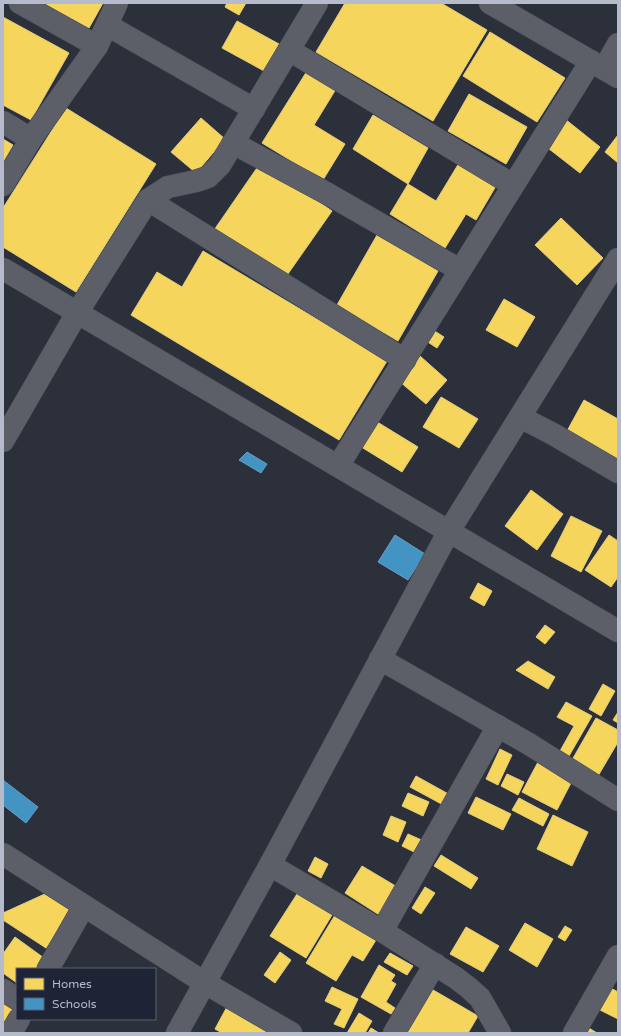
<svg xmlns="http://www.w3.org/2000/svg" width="621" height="1036" viewBox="0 0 621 1036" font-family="'Varela Round',sans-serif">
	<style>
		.homes { fill: #f6d55c; stroke: #e3cd7d }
		.schools { fill: #4393c3; stroke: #669fc5 }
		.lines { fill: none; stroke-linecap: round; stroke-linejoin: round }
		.minor-casing { stroke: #474b54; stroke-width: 23 }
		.minor { stroke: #5c5f68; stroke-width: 22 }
	</style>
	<rect width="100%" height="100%" fill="#2b303b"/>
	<g class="homes">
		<path d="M43 3H103L89 28Z"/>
		<path d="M227 3H246L239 15 225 7Z"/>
		<path d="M345 3H441L487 30 433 121 316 52Z"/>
		<path d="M3 17 69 53 31 120 3 105Z"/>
		<path d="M237 21 279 44 264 71 222 48Z"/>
		<path d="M490 32 565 78 537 122 463 76Z"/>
		<path d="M307 71 336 89 314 125 345 144 323 180 262 143Z"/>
		<path d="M469 94 527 127 506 164 448 131Z"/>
		<path d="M66 108 156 164 76 292 3 247V208Z"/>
		<path d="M373 115 428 148 408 184 353 149Z"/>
		<path d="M201 118 225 139 196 173 171 152Z"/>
		<path d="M565 119 600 147 580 173 544 145Z"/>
		<path d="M618 135V163L605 152Z"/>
		<path d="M3 139 13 145 3 162Z"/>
		<path d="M261 162 332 211 283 281 212 233Z"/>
		<path d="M459 163 496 186 476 220 466 214 445 248 390 214 408 184 436 201Z"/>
		<path d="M561 218 603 258 577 285 535 245Z"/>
		<path d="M377 235 438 271 398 341 337 305Z"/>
		<path d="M203 251 387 361 339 440 131 315 157 272 182 287Z"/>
		<path d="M504 299 535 317 517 347 486 330Z"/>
		<path d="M430 328 444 337 437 348 423 339Z"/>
		<path d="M420 356 447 380 426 404 399 381Z"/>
		<path d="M441 397 478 419 459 448 423 427Z"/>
		<path d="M584 400 618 419V459L567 431Z"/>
		<path d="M374 420 418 447 402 472 358 445Z"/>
		<path d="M531 490 563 514 537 550 505 526Z"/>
		<path d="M571 516 602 531 581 572 551 556Z"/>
		<path d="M609 535 618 541V577L611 587 585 570Z"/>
		<path d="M478 583 492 591 484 606 470 598Z"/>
		<path d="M545 625 555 632 545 644 536 637Z"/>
		<path d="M528 661 555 677 548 689 516 670Z"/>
		<path d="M603 684 615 691 601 716 589 709Z"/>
		<path d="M566 702 592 716 569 756 560 751 574 726 557 717Z"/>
		<path d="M618 712V723L613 720Z"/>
		<path d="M596 718 618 730V742L598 776 572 760Z"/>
		<path d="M500 749 512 755 498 785 486 779Z"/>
		<path d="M538 762 572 781 557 810 522 792Z"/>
		<path d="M507 774 524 782 518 795 501 786Z"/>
		<path d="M416 776 452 796 447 807 410 787Z"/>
		<path d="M408 793 429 802 423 816 402 806Z"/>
		<path d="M476 797 511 814 503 830 468 813Z"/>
		<path d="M519 798 549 814 543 826 512 810Z"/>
		<path d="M553 815 588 832 572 866 537 849Z"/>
		<path d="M391 816 406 822 398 842 383 835Z"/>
		<path d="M408 834 426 842 420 855 402 846Z"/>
		<path d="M441 855 478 878 471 889 434 866Z"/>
		<path d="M315 857 328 864 321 878 308 871Z"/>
		<path d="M362 866 399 888 381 916 345 893Z"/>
		<path d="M425 887 435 893 421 914 412 908Z"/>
		<path d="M47 893 72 909 46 948 3 920V913Z"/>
		<path d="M297 894 332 915 306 958 270 936Z"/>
		<path d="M335 915 376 940 363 961 352 955 336 981 306 963Z"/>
		<path d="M525 923 553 939 537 967 509 950Z"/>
		<path d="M565 926 572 930 565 941 558 937Z"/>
		<path d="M466 927 499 946 483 972 450 954Z"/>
		<path d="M15 937 44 958 36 969H17V983L3 973V954Z"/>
		<path d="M280 952 291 960 275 983 264 975Z"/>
		<path d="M390 953 413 966 407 975 384 962Z"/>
		<path d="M379 965 395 975 391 981 396 984 386 1002 395 1008 391 1014 361 997Z"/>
		<path d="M332 987 358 999 344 1028 334 1024 342 1009 325 1001Z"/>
		<path d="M428 987 478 1016 468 1033H400Z"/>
		<path d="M609 987 618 992V1019L598 1009Z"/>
		<path d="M3 997 16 1005 6 1022 3 1020Z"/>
		<path d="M229 1003 271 1033H222L215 1029Z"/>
		<path d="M359 1013 372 1021 365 1033H347Z"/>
		<path d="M584 1025 597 1033H579Z"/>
		<path d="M371 1028 379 1033H368Z"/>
	</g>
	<g class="schools">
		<path d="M247 452 267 464 261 473 239 460Z"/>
		<path d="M395 535 425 554 408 580 378 562Z"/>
		<path d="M3 780 38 807 26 823 3 805Z"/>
	</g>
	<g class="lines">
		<g class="minor-casing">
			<g id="minor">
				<path d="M20 3 97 46"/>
				<path d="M490 3 618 77"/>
				<path d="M107 25 254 109"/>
				<path d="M289 50 513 185"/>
				<path d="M604 69 618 44"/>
				<path d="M3 122 31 139"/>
				<path d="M233 143 328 194 460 270"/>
				<path d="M3 185 31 139 97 46 117 3"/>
				<path d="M148 200 405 360"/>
				<path d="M3 269 618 631"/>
				<path d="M520 417 553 434 618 472"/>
				<path d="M3 441 77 313 148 200 168 187 196 181 208 177 220 165 317 3"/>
				<path d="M338 466 591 61"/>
				<path d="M380 659 529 744 618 800"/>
				<path d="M3 854 205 983 291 1033"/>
				<path d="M270 865 382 931 456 978 469 988 480 998 500 1033"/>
				<path d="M382 931 498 726"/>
				<path d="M48 969 84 906"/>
				<path d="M3 990 17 999"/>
				<path d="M11 1033 19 1019"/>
				<path d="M177 1033 270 865 449 531 618 259"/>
				<path d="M394 1033 435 964"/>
				<path d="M574 1033 618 956"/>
			</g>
		</g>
		<use href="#minor" class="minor"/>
	</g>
	<rect width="621" height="1036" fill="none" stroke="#b6bbcb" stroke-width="8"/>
	<rect x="16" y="968" width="140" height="52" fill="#1e2436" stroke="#5b6072"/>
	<rect x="24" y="978" width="20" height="12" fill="#f6d55c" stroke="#5b6072"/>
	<text x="52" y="988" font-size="12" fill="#b6bbcb">Homes</text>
	<rect x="24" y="998" width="20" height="12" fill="#4393c3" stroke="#5b6072"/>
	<text x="52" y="1008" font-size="12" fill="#b6bbcb">Schools</text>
</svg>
